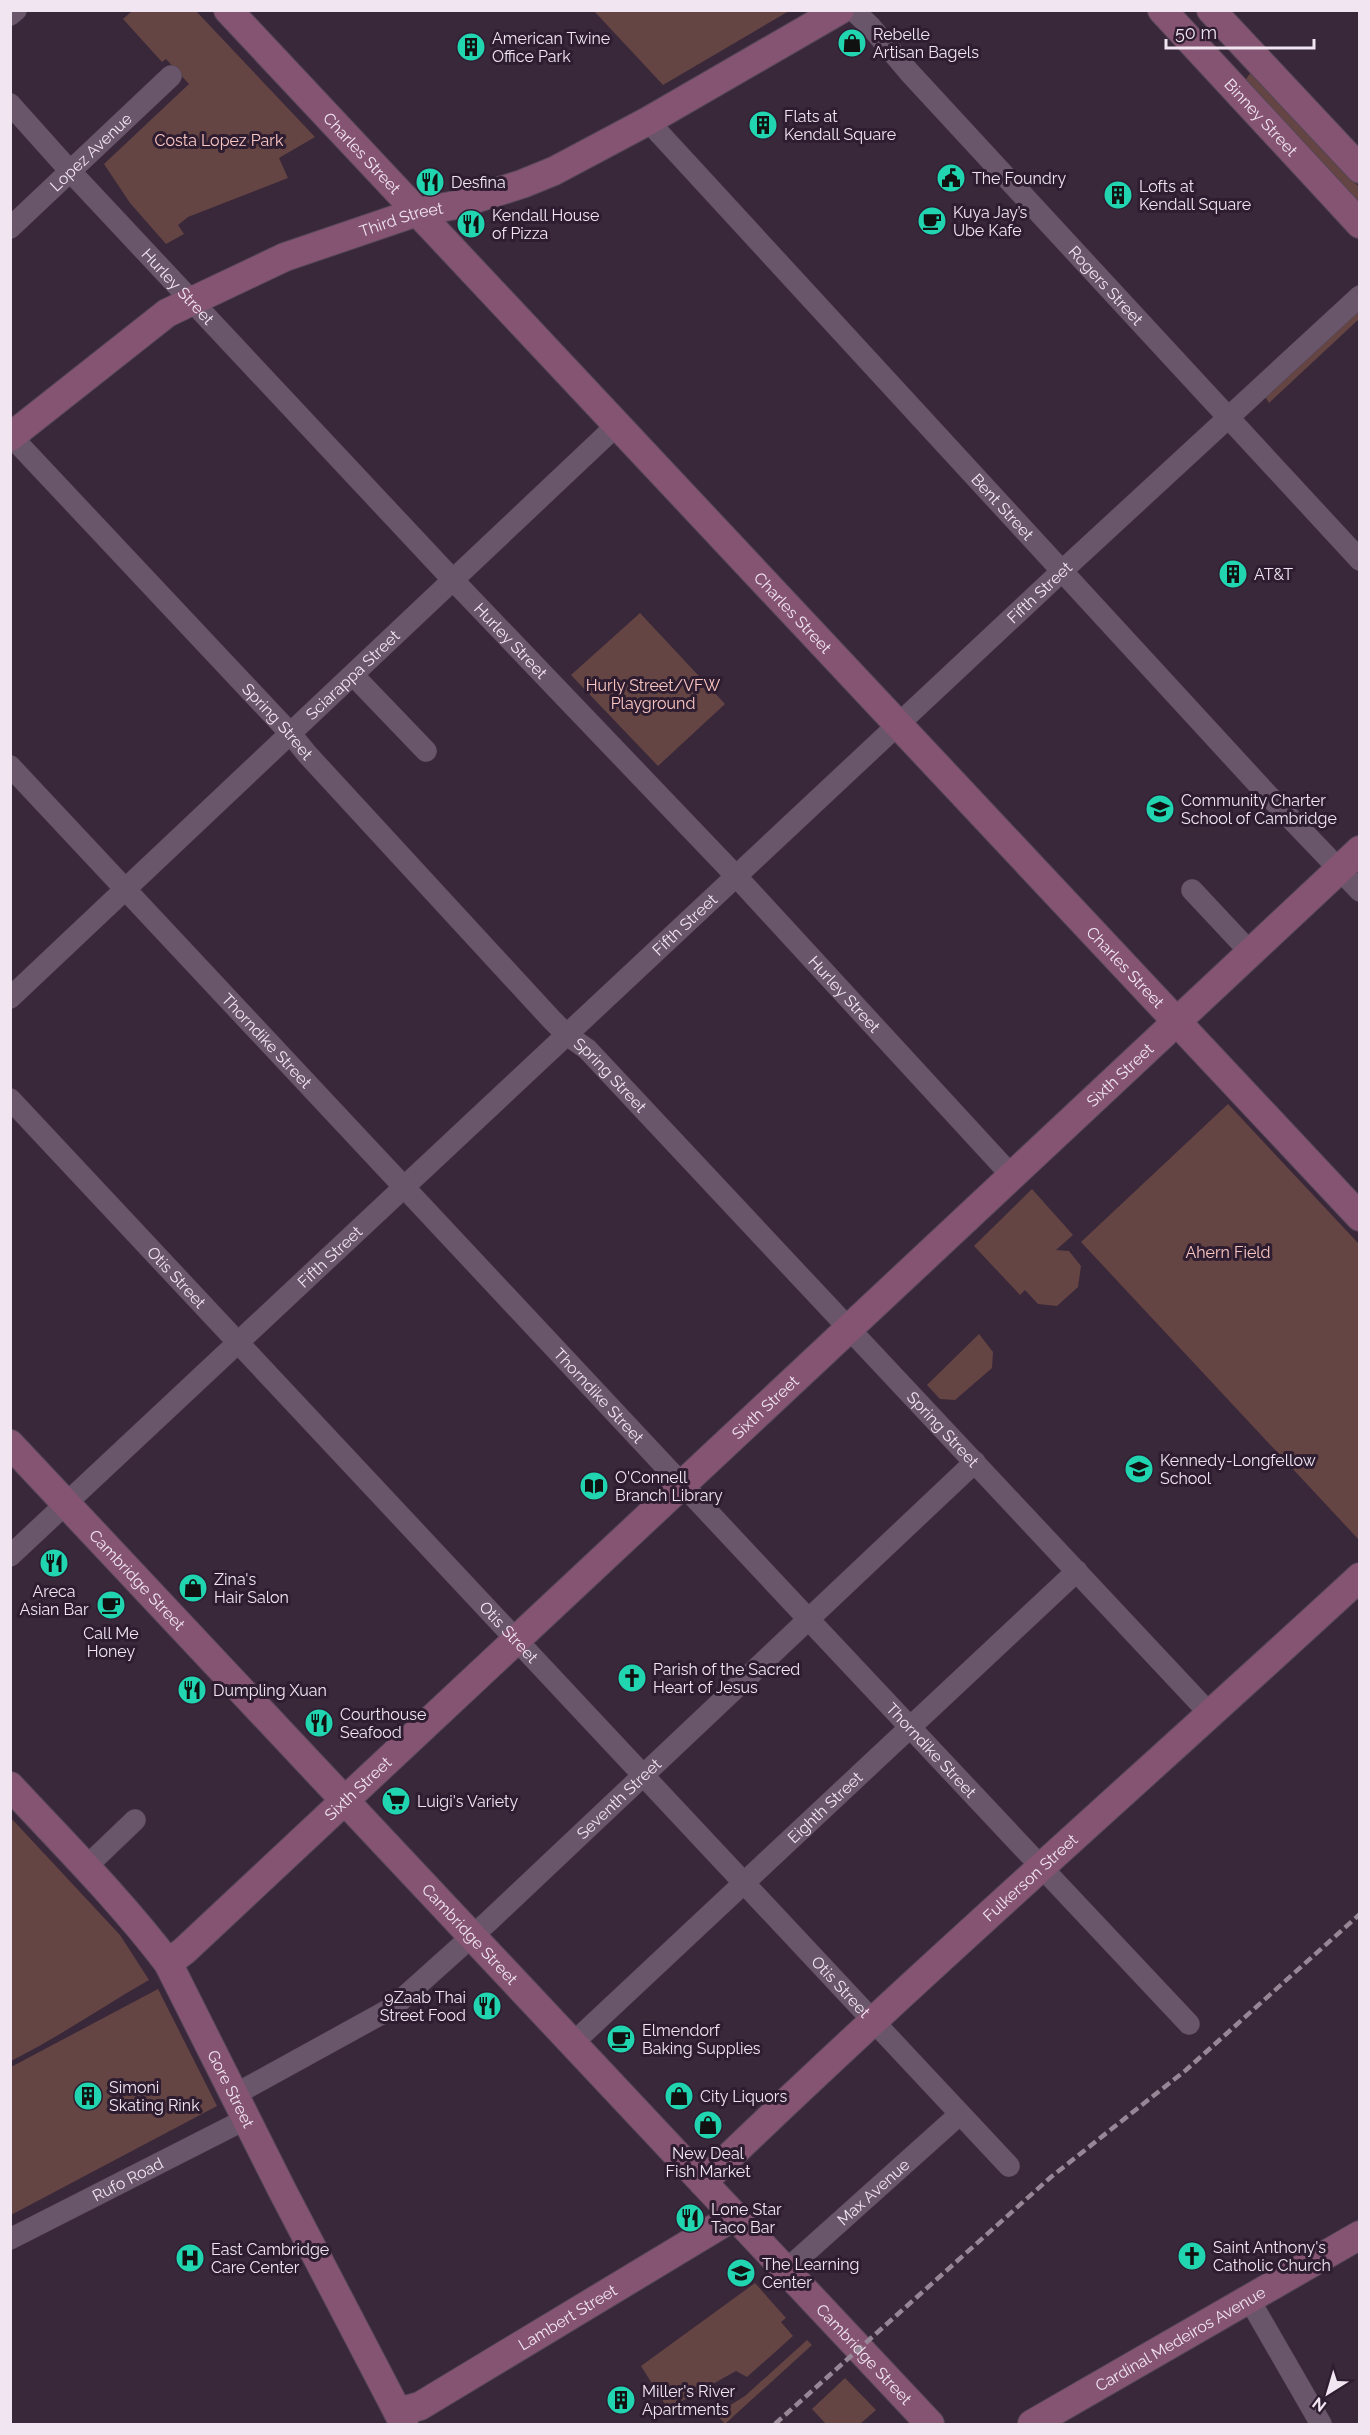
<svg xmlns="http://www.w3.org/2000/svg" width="1370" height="2435" viewBox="0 0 1370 2435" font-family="Raleway,sans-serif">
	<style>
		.green { fill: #644543 }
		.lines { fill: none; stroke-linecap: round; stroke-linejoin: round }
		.street-casing { stroke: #564757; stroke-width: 22 }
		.secondary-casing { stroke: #564757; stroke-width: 30 }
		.street { stroke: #6a566b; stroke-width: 21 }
		.secondary { stroke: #865473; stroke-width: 28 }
		.rail { stroke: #968797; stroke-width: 4.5; stroke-dasharray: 9 4.5; stroke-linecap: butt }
		.labels { text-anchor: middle; stroke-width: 6; stroke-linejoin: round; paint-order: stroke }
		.poi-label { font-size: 16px; fill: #f0e5f1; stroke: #2e1d30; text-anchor: start }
		.street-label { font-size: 16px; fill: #f0e5f1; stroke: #2e1d30 }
		.park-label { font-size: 16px; fill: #fac6c1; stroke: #2e1d30 }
	</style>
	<rect width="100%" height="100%" fill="#39273a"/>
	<g class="green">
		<path d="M132 11H196L315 137 279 158 288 178 188 217 178 225 184 234 166 244 130 203 104 164 189 84 166 59 162 62 123 19Z"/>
		<path d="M594 11H789L663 85Z"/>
		<path d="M1251 72 1359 187V206L1244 82Z"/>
		<path d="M1359 307V319L1269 403 1265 396Z"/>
		<path d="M640 613 725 704 658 766 571 675Z"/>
		<path d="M1228 1104 1359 1244V1540L1081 1242Z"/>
		<path d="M1032 1189 1073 1235 1056 1250 1069 1251 1081 1266 1078 1287 1057 1306 1038 1304 1025 1290 1020 1295 974 1246Z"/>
		<path d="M979 1334 993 1352 992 1368 955 1400 940 1399 927 1385Z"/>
		<path d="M11 1818 120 1935 149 1980C102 2007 59 2037 11 2061Z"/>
		<path d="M158 1989 217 2106 11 2215V2067Z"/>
		<path d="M755 2283 786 2318 781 2322 793 2336 747 2377 736 2371 668 2409 641 2366Z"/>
		<path d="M807 2340 812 2345 725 2424 716 2414 745 2396Z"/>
		<path d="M845 2378 876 2410 860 2424H826L812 2409Z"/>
	</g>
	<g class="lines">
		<g class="street-casing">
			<g id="street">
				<path id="s1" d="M853 10 871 27 909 72 1360 560"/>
				<path d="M10 15 16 10"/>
				<path id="s2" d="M10 104 70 171 453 580 736 876 1012 1176"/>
				<path id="s3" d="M648 121 1267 794 1360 891"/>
				<path id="s4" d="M10 228 171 76"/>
				<path id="s5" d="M10 435 290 733 307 754 552 1020 567 1035 587 1049 1211 1715"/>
				<path d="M353 675 426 751"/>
				<path id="s6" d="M10 766 797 1607 1189 2024"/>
				<path d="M1192 890 1250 952"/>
				<path id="s7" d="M10 998 617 425"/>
				<path id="s8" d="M10 1099 1009 2166"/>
				<path id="s9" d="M10 1556 1062 571 1360 296"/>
				<path d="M86 1867 135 1820"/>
				<path id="s10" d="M573 2043 1077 1571"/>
				<path id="s11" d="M234 2095 392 2008 489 1921 975 1462"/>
				<path id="s12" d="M10 2239 246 2119"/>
				<path id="s13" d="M786 2270 960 2114"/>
				<path d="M1249 2299 1321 2424"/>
			</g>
		</g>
		<g class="secondary-casing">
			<g id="secondary">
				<path id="s14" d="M228 10 1360 1217"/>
				<path id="s15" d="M1162 10 1360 224"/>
				<path d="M1211 10 1360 169"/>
				<path id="s16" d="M10 437 167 313 285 257 417 212 456 205 522 184 554 171 648 121 840 10"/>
				<path id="s17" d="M10 1444 930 2424"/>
				<path id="s18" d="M10 1786C64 1844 120 1900 168 1963L282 2190 404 2424"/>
				<path id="s19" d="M168 1963 184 1951 325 1819 1360 850"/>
				<path id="s20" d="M703 2182C917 1975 1141 1779 1360 1577"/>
				<path id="s21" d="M398 2412 420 2406 735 2216"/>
				<path id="s22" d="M1032 2424 1360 2235"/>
			</g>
		</g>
		<use href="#street" class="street"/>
		<use href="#secondary" class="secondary"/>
		<path class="rail" d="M775 2424 1051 2177 1186 2070 1360 1914"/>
	</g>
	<defs>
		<g id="shop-disc" transform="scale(1.5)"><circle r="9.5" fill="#20d5b0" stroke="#2e1d30"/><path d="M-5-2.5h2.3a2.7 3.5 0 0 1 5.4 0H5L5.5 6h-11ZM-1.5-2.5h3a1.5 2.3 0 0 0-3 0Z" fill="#111"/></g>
		<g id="building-disc" transform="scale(1.5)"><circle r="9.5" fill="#20d5b0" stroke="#2e1d30"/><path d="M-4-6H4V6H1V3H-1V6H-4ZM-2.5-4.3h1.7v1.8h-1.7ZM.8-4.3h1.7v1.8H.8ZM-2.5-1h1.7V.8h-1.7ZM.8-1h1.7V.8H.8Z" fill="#111"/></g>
		<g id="civic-disc" transform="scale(1.5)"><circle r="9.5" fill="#20d5b0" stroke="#2e1d30"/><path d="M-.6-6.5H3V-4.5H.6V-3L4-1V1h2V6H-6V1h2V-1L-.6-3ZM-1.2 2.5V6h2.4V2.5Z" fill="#111"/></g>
		<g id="restaurant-disc" transform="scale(1.5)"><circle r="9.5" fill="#20d5b0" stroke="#2e1d30"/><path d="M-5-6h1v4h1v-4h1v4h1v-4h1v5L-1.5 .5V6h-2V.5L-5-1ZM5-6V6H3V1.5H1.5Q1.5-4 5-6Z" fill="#111"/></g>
		<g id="cafe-disc" transform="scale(1.5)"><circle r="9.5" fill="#20d5b0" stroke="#2e1d30"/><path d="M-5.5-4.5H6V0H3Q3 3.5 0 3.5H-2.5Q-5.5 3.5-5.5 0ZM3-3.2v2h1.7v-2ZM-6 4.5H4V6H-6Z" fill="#111"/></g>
		<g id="school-disc" transform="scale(1.5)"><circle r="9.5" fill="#20d5b0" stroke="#2e1d30"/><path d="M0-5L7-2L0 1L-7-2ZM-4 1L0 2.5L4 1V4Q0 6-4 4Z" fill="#111"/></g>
		<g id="library-disc" transform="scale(1.5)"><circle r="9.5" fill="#20d5b0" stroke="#2e1d30"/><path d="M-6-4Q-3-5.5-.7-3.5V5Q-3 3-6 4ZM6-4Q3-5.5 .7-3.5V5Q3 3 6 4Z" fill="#111"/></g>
		<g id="church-disc" transform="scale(1.5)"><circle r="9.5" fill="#20d5b0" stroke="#2e1d30"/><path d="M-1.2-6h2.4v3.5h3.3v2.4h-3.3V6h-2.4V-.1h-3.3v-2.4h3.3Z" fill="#111"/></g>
		<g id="supermarket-disc" transform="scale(1.5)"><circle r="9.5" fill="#20d5b0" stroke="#2e1d30"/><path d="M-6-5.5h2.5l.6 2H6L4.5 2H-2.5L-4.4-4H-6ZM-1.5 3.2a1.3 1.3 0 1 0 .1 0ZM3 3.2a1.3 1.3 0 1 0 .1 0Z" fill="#111"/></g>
		<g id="hospital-disc" transform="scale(1.5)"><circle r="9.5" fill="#20d5b0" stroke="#2e1d30"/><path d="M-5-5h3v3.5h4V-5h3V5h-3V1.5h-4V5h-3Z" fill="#111"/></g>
	</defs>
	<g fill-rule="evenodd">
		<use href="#shop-disc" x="852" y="43"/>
		<use href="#building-disc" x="471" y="47"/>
		<use href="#building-disc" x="763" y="125"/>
		<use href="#civic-disc" x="951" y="178"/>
		<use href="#restaurant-disc" x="430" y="182"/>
		<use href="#building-disc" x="1118" y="195"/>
		<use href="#cafe-disc" x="932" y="221"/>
		<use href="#restaurant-disc" x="471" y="224"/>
		<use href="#building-disc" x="1233" y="574"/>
		<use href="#school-disc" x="1160" y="809"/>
		<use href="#school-disc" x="1139" y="1469"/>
		<use href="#library-disc" x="594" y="1486"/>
		<use href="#restaurant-disc" x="54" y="1563"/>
		<use href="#shop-disc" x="193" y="1588"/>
		<use href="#cafe-disc" x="111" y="1605"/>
		<use href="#church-disc" x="632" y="1678"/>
		<use href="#restaurant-disc" x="192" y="1690"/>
		<use href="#restaurant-disc" x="319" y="1723"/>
		<use href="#supermarket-disc" x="396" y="1801"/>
		<use href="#restaurant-disc" x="487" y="2006"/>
		<use href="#cafe-disc" x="621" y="2039"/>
		<use href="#building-disc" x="88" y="2096"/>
		<use href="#shop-disc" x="679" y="2096"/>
		<use href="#shop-disc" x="708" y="2125"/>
		<use href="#restaurant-disc" x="690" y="2218"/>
		<use href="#church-disc" x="1192" y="2256"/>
		<use href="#hospital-disc" x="190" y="2258"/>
		<use href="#school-disc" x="741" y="2273"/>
		<use href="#building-disc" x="621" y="2400"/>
	</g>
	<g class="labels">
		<g class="poi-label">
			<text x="873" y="40">Rebelle<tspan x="873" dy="18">Artisan Bagels</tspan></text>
			<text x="492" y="44">American Twine<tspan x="492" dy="18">Office Park</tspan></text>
			<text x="784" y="122">Flats at<tspan x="784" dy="18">Kendall Square</tspan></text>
			<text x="972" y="184">The Foundry</text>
			<text x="451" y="188">Desfina</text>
			<text x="1139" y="192">Lofts at<tspan x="1139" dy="18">Kendall Square</tspan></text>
			<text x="953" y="218">Kuya Jay’s<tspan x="953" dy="18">Ube Kafe</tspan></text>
			<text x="492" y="221">Kendall House<tspan x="492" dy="18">of Pizza</tspan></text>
			<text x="1254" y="580">AT&amp;T</text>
			<text x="1181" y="806">Community Charter<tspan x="1181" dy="18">School of Cambridge</tspan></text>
			<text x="1160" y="1466">Kennedy-Longfellow<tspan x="1160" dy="18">School</tspan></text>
			<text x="615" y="1483">O'Connell<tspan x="615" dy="18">Branch Library</tspan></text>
			<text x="214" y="1585">Zina's<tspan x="214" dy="18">Hair Salon</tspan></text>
			<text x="54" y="1597" text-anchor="middle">Areca<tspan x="54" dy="18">Asian Bar</tspan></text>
			<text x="111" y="1639" text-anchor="middle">Call Me<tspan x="111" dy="18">Honey</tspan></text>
			<text x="653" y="1675">Parish of the Sacred<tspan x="653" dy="18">Heart of Jesus</tspan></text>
			<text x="213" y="1696">Dumpling Xuan</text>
			<text x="340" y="1720">Courthouse<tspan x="340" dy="18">Seafood</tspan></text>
			<text x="417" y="1807">Luigi's Variety</text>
			<text x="466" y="2003" text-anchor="end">9Zaab Thai<tspan x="466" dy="18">Street Food</tspan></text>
			<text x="642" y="2036">Elmendorf<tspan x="642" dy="18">Baking Supplies</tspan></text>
			<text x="109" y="2093">Simoni<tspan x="109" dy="18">Skating Rink</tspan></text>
			<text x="700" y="2102">City Liquors</text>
			<text x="708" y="2159" text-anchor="middle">New Deal<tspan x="708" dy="18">Fish Market</tspan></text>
			<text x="711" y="2215">Lone Star<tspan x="711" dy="18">Taco Bar</tspan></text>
			<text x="1213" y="2253">Saint Anthony's<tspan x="1213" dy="18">Catholic Church</tspan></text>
			<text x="211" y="2255">East Cambridge<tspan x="211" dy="18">Care Center</tspan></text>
			<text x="762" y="2270">The Learning<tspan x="762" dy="18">Center</tspan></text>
			<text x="642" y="2397">Miller's River<tspan x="642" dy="18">Apartments</tspan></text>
		</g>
		<g class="street-label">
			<text dy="6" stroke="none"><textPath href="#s15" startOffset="146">Binney Street</textPath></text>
			<text dy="6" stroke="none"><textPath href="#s4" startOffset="111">Lopez Avenue</textPath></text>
			<text dy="6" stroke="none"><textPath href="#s14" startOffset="196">Charles Street</textPath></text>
			<text dy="6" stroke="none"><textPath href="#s16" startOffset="453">Third Street</textPath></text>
			<text dy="6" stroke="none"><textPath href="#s2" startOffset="248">Hurley Street</textPath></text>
			<text dy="6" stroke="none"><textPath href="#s1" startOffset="374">Rogers Street</textPath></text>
			<text dy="6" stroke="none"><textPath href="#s3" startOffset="524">Bent Street</textPath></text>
			<text dy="6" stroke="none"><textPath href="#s9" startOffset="1410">Fifth Street</textPath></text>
			<text dy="6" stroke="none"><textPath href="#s14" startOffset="826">Charles Street</textPath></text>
			<text dy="6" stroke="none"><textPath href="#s2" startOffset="734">Hurley Street</textPath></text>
			<text dy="6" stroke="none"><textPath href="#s7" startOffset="471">Sciarappa Street</textPath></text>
			<text dy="6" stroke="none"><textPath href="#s5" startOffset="392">Spring Street</textPath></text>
			<text dy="6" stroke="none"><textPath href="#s9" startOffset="924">Fifth Street</textPath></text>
			<text dy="6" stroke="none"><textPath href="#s14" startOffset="1312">Charles Street</textPath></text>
			<text dy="6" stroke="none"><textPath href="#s2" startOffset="1220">Hurley Street</textPath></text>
			<text dy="6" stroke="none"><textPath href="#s6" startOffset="376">Thorndike Street</textPath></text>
			<text dy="6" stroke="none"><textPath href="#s19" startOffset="1302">Sixth Street</textPath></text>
			<text dy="6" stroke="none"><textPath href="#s5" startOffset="878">Spring Street</textPath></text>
			<text dy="6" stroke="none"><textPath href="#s9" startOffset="438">Fifth Street</textPath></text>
			<text dy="6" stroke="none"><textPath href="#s8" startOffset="244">Otis Street</textPath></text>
			<text dy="6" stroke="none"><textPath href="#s6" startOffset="862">Thorndike Street</textPath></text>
			<text dy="6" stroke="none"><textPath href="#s19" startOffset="816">Sixth Street</textPath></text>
			<text dy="6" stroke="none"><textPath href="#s5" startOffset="1364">Spring Street</textPath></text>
			<text dy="6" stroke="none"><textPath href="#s17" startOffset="186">Cambridge Street</textPath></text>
			<text dy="6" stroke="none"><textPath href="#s8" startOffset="730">Otis Street</textPath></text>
			<text dy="6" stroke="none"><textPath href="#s6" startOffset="1348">Thorndike Street</textPath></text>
			<text dy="6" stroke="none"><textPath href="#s19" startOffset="258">Sixth Street</textPath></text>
			<text dy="6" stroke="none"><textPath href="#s11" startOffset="489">Seventh Street</textPath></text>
			<text dy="6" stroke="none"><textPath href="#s10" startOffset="345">Eighth Street</textPath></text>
			<text dy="6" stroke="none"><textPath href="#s20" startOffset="447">Fulkerson Street</textPath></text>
			<text dy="6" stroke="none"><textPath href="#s17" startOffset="672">Cambridge Street</textPath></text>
			<text dy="6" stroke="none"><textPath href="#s8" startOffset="1216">Otis Street</textPath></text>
			<text dy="6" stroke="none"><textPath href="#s18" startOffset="378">Gore Street</textPath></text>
			<text dy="6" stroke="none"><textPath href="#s12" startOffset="132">Rufo Road</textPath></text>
			<text dy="6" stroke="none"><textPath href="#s13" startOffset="117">Max Avenue</textPath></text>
			<text dy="6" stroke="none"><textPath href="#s21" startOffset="195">Lambert Street</textPath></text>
			<text dy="6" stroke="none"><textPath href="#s22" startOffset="171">Cardinal Medeiros Avenue</textPath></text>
			<text dy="6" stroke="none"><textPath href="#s17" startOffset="1248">Cambridge Street</textPath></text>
		</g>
		<g class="park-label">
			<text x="219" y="146">Costa Lopez Park</text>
			<text x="653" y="691">Hurly Street/VFW<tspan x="653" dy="18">Playground</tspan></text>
			<text x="1228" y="1258">Ahern Field</text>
		</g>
	</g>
	<rect width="1370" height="2435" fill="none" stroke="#f0e5f1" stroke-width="24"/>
	<g transform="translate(1328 2393) rotate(217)" stroke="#2e1d30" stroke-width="4.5" paint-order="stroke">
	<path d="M0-4.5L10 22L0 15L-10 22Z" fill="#f0e5f1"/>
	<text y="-9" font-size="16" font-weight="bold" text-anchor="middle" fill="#f0e5f1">N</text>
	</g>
	<path d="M1166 39v9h148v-9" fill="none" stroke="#f0e5f1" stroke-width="3"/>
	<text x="1175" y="39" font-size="18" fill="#f0e5f1" stroke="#2e1d30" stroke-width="4.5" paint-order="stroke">50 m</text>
</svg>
